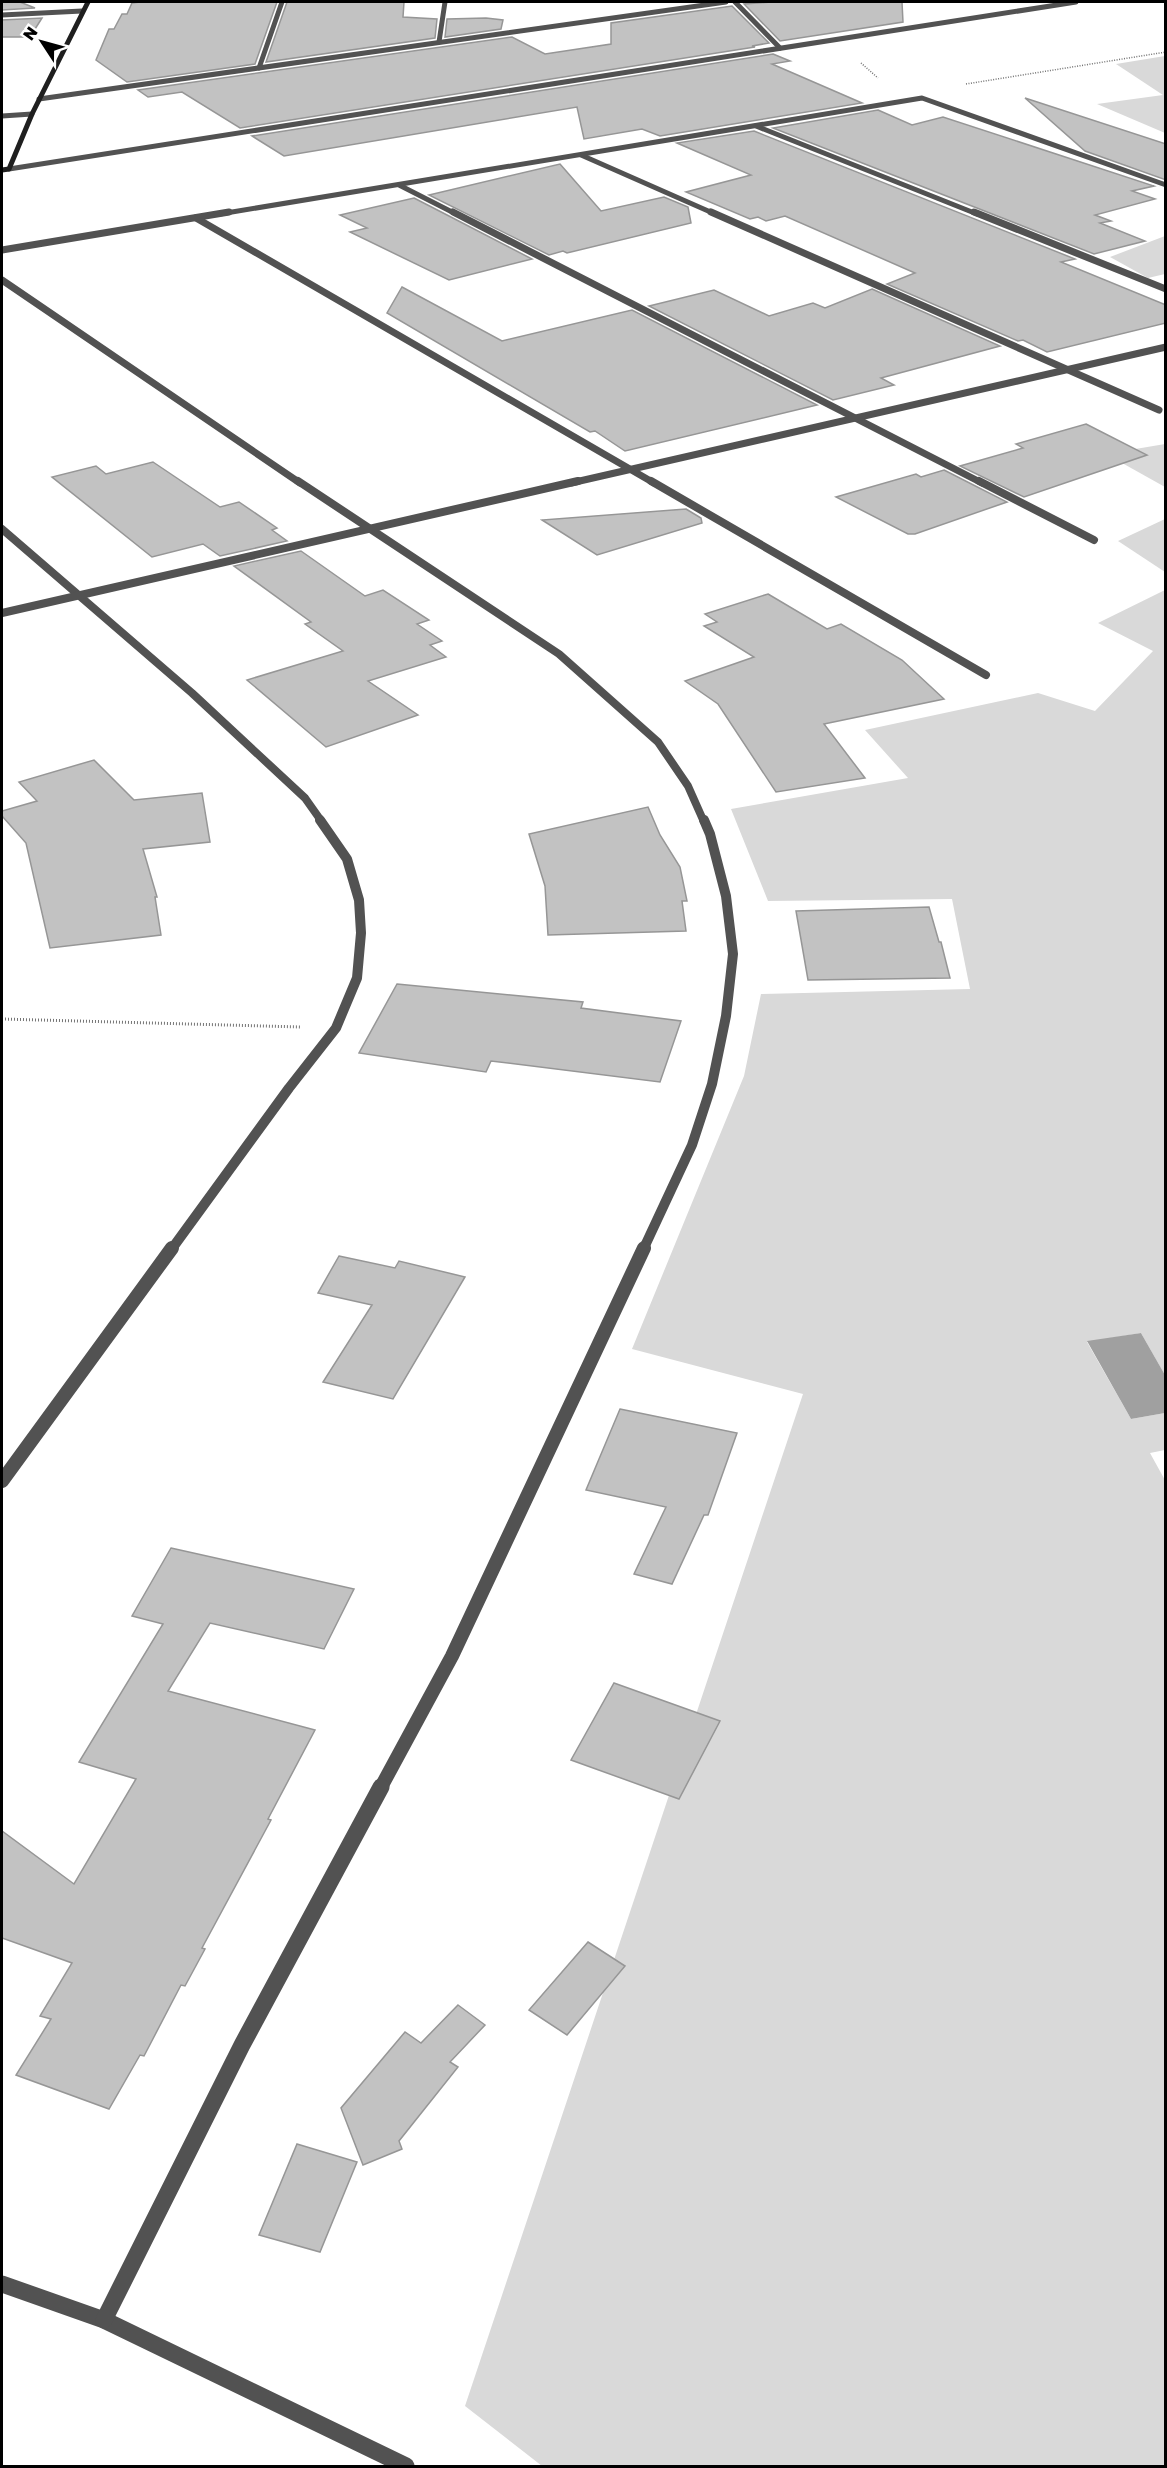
<svg xmlns="http://www.w3.org/2000/svg" width="1167" height="2468" viewBox="0 0 1167 2468" font-family="'Golos Text',sans-serif">
	<style>
		.green { fill: #d9d9d9 }
		.water { fill: #a0a0a0 }
		.building { fill: #c2c2c2; stroke: #969696; stroke-width: 1.5 }
		.lines { fill: none; stroke-linecap: round; stroke-linejoin: round }
		.path-far1 { stroke: #747474; stroke-width: 1.5; stroke-dasharray: 1 1.5; stroke-linecap: butt }
		.path { stroke: #747474; stroke-width: 3; stroke-dasharray: 1 2; stroke-linecap: butt }
		.street-far5 { stroke: #525252; stroke-width: 5 }
		.street-far4 { stroke: #525252; stroke-width: 7 }
		.street-far3 { stroke: #525252; stroke-width: 8 }
		.street-far2 { stroke: #525252; stroke-width: 10 }
		.street-far1 { stroke: #525252; stroke-width: 14 }
		.street { stroke: #525252; stroke-width: 17 }
		.secondary { stroke: #1f1f1f; stroke-width: 5 }
	</style>
	<rect width="100%" height="100%" fill="#fff"/>
	<g class="green">
		<path d="M1165 56V133L1097 104 1163 95 1116 64Z"/>
		<path d="M1165 236V274L1148 278 1110 257Z"/>
		<path d="M1165 444V487L1106 454Z"/>
		<path d="M1165 519V572L1118 541Z"/>
		<path d="M1165 590V1375L1141 1333 1087 1342 1131 1419 1165 1413V1450L1150 1453 1166 1482 1165 2466H542L465 2406 803 1394 632 1349 744 1076 761 994 970 989 952 899 768 901 731 809 908 778 865 730 1038 693 1095 711 1153 651 1098 623Z"/>
	</g>
	<path class="water" d="M1141 1333 1165 1375V1413L1131 1419 1087 1341Z"/>
	<g class="building">
		<path d="M2 2H20L35 8 2 10Z"/>
		<path d="M140 2H277L255 64 127 82 96 60 109 29H114L122 14H127L132 3Z"/>
		<path d="M287 2H404L403 17 437 19 435 38 266 62Z"/>
		<path d="M771 2H902L903 22 780 41 744 4Z"/>
		<path d="M732 6 769 43 752 46 755 47 240 128 182 92 148 97 138 90 512 37 545 54 611 44V23Z"/>
		<path d="M42 18 30 37H2V20Z"/>
		<path d="M486 18 503 20 501 29 445 37 447 19Z"/>
		<path d="M773 54 790 61 772 64 862 103 660 136 642 129 584 139 577 107 284 156 252 136Z"/>
		<path d="M1025 98 1166 144V180L1085 151Z"/>
		<path d="M878 110 912 125 943 117 1154 186 1132 191 1155 199 1095 215 1111 221 1100 223 1145 241 1094 254 773 128Z"/>
		<path d="M754 131 1075 259 1061 262 1166 305V323L1047 352 1023 340 1018 341 887 284 915 273 785 216 766 221 758 217 750 219 686 192 751 175 677 143Z"/>
		<path d="M560 164 601 211 664 197 688 207 691 223 567 253 563 251 549 255 429 195Z"/>
		<path d="M414 198 449 216 532 259 449 280 350 232 367 228 340 215Z"/>
		<path d="M402 287 502 341 632 310 817 405 625 451 595 431 590 432 387 313Z"/>
		<path d="M872 289 1000 346 881 378 894 385 833 400 649 306 714 290 769 316 813 303 825 308Z"/>
		<path d="M1086 424 1147 455 1024 497 960 466 1023 448 1016 444Z"/>
		<path d="M153 462 220 507 239 502 277 528 272 530 287 541 220 556 203 544 152 557 52 477 96 466 106 474Z"/>
		<path d="M944 470 1007 502 915 534H908L836 497 916 474 921 477Z"/>
		<path d="M686 509 701 518 702 523 597 555 542 520Z"/>
		<path d="M301 551 365 596 383 590 429 620 417 624 442 641 430 645 446 657 368 681 418 715 326 747 247 680 343 651 305 624 311 622 234 566Z"/>
		<path d="M768 594 827 629 841 624 902 660 944 699 824 724 865 778 776 792 718 704 685 681 754 657 704 626 717 622 705 614Z"/>
		<path d="M94 760 134 800 202 793 210 842 143 849 157 897H155L161 935 50 948 26 843 2 816V811L37 801 19 782Z"/>
		<path d="M648 807 660 835 680 867 687 901H682L686 931 548 935 545 886 529 834Z"/>
		<path d="M929 907 939 942H941L950 978 808 980 796 911Z"/>
		<path d="M397 984 583 1002 581 1008 681 1021 660 1082 491 1061 486 1072 359 1053Z"/>
		<path d="M339 1256 395 1268 399 1261 465 1277 393 1399 323 1382 372 1305 318 1293Z"/>
		<path d="M620 1409 737 1433 708 1515H704L672 1584 634 1574 666 1507 586 1490Z"/>
		<path d="M171 1548 354 1589 324 1649 210 1623 168 1691 315 1730 268 1819 271 1820 202 1948 205 1949 185 1986 181 1985 144 2056 140 2055 109 2109 16 2075 51 2019 40 2016 72 1963 2 1938V1831L74 1884 136 1779 79 1762 163 1624 132 1616Z"/>
		<path d="M614 1683 720 1721 679 1799 571 1760Z"/>
		<path d="M588 1942 625 1966 567 2035 529 2010Z"/>
		<path d="M458 2005 485 2025 450 2062 458 2067 399 2141 402 2149 363 2165 341 2108 405 2032 421 2043Z"/>
		<path d="M297 2144 357 2162 320 2252 259 2235Z"/>
	</g>
	<g class="lines">
		<g class="path-far1">
			<path d="M861 63 878 78"/>
			<path d="M966 84 1166 52"/>
		</g>
		<path class="path" d="M2 1019 301 1027"/>
		<g class="street-far5">
			<path d="M735 2 780 48"/>
			<path d="M2 15 82 11"/>
			<path d="M439 42 445 2"/>
			<path d="M259 68 282 2"/>
			<path d="M39 99 726 2"/>
			<path d="M2 116 32 114"/>
			<path d="M756 126 977 214"/>
			<path d="M581 155 715 214"/>
			<path d="M9 169 1076 2"/>
			<path d="M399 185 456 214"/>
			<path d="M220 214 922 98 1166 185"/>
		</g>
		<g class="street-far4">
			<path d="M453 212 982 483"/>
			<path d="M711 212 1159 410"/>
			<path d="M974 212 1166 289"/>
			<path d="M196 218 654 483"/>
			<path d="M2 250 229 212"/>
			<path d="M2 280 300 483"/>
			<path d="M571 483 1166 347"/>
		</g>
		<g class="street-far3">
			<path d="M298 481 559 654 658 742 688 786 704 822"/>
			<path d="M651 481 986 675"/>
			<path d="M979 481 1094 540"/>
			<path d="M2 529 192 693 305 798 322 822"/>
			<path d="M2 613 578 481"/>
		</g>
		<g class="street-far2">
			<path d="M171 1250 289 1088 336 1028 357 978 361 933 359 900 347 859 320 820"/>
			<path d="M643 1250 692 1145 712 1084 726 1016 733 954 726 896 710 834 704 820"/>
		</g>
		<g class="street-far1">
			<path d="M2 1481 172 1248"/>
			<path d="M380 1789 452 1656 644 1248"/>
		</g>
		<g class="street">
			<path d="M2 2284 104 2320 406 2466"/>
			<path d="M104 2320 242 2045 381 1787"/>
		</g>
		<path class="secondary" d="M2 170 9 169 32 114 88 2"/>
	</g>
	<rect width="1167" height="2468" fill="none" stroke="#000000" stroke-width="6"/>
	<g transform="translate(42 42) rotate(306)" stroke="#ffffff" stroke-width="4.5" paint-order="stroke">
	<path d="M0-4.5L10 22L0 15L-10 22Z" fill="#000000"/>
	<text y="-9" font-size="16" font-weight="bold" text-anchor="middle" fill="#000000">N</text>
	</g>
</svg>
